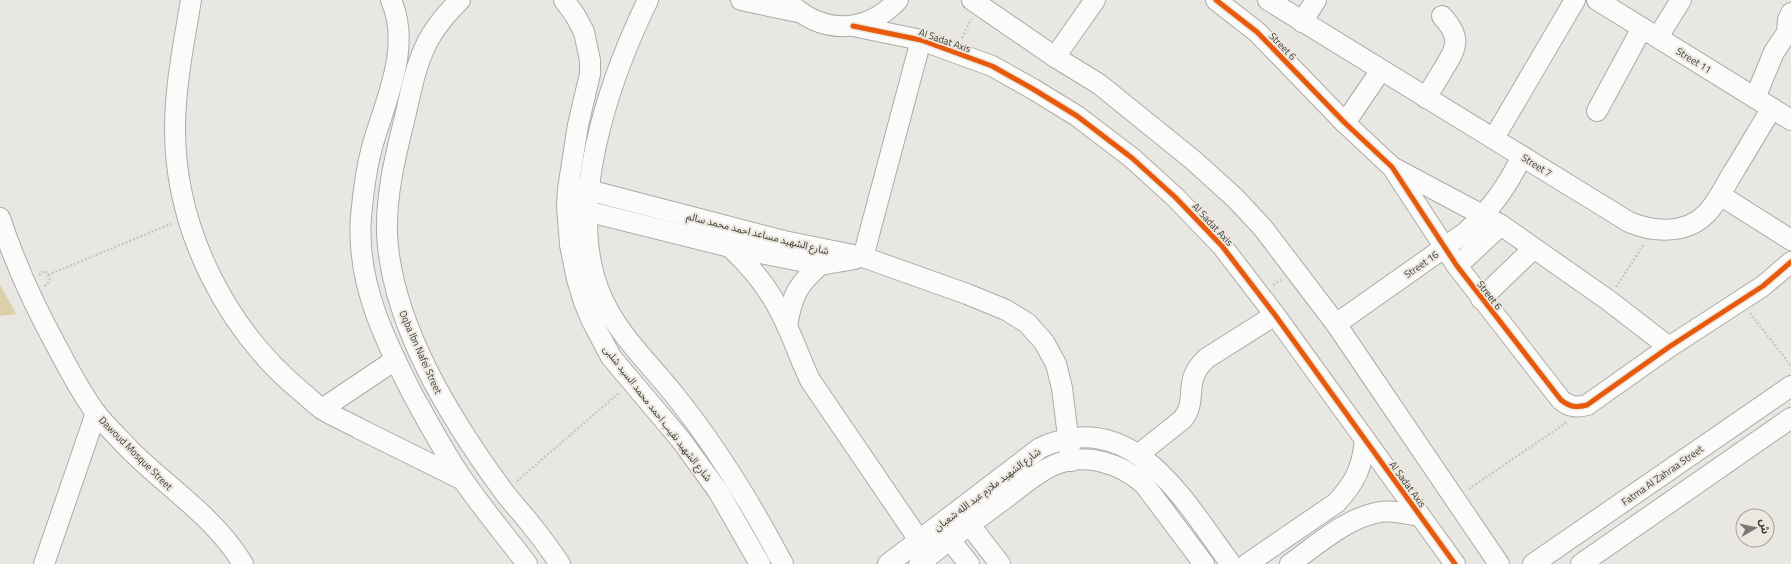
<svg xmlns="http://www.w3.org/2000/svg" width="1791" height="564" viewBox="0 0 1791 564" font-family="'Titillium Web','Noto Sans Arabic',sans-serif">
	<style>
		.green { fill: #ddcfaa }
		.lines { fill: none; stroke-linecap: round; stroke-linejoin: round }
		.minor-casing { stroke: #acaba7; stroke-width: 22 }
		.path { stroke: #c9c8c7; stroke-width: 2.5; stroke-dasharray: 2 2; stroke-linecap: butt }
		.minor { stroke: #fcfbfb; stroke-width: 20 }
		.cycleway-casing { stroke: #ece8df; stroke-width: 8 }
		.cycleway { stroke: #e8590c; stroke-width: 5 }
		.labels { text-anchor: middle; stroke-width: 4; stroke-linejoin: round; paint-order: stroke }
		.street-label { font-size: 10px; fill: #3d3c38; stroke: #ece8df }
	</style>
	<rect width="100%" height="100%" fill="#e9e7e2"/>
	<path class="green" d="M0 284 16 314 0 316Z"/>
	<g class="lines">
		<g class="minor-casing">
			<g id="minor">
				<path d="M191 0C184 43 175 85 175 129 175 229 226 330 303 393 309 398 315 404 322 409 334 417 348 422 360 429 394 446 429 463 463 480"/>
				<path d="M391 0C412 48 385 101 372 147 366 170 363 193 361 217 356 281 384 339 413 395 429 424 445 454 463 480 483 509 506 536 527 564"/>
				<path d="M460 0C450 10 440 21 432 34 416 59 411 92 404 121 395 158 386 194 387 233 391 324 451 420 504 492 513 504 523 514 532 526 542 538 551 551 560 564"/>
				<path d="M564 0 575 15 584 32 590 60V74L578 125 568 189 567 206 570 245 577 279 584 302 592 321 611 357 681 440 718 491 760 564"/>
				<path d="M648 0C609 80 562 213 603 300 620 337 652 366 677 398 716 447 754 509 783 564"/>
				<path d="M741 0 798 12"/>
				<path d="M786 0C820 34 864 36 898 0"/>
				<path d="M972 0 1055 57 1099 84 1193 160 1235 198 1263 228 1336 324 1499 564"/>
				<path d="M1216 0 1257 32 1345 123 1392 167 1457 266 1561 400C1570 407 1576 408 1587 405L1669 347 1763 286 1791 262"/>
				<path d="M1268 0 1629 222C1653 232 1685 235 1706 214 1718 202 1725 185 1734 171 1747 150 1759 129 1772 108"/>
				<path d="M1597 0 1791 120"/>
				<path d="M1302 22 1316 0"/>
				<path d="M853 26 921 40 992 66 1033 89 1077 116 1132 158 1175 197 1222 246 1275 315 1455 564"/>
				<path d="M1658 37 1681 0"/>
				<path d="M1055 57 1095 0"/>
				<path d="M1426 98C1432 88 1438 78 1444 68 1458 46 1461 37 1442 16"/>
				<path d="M1755 98 1774 52 1787 33 1788 20 1791 13"/>
				<path d="M1597 111 1642 28"/>
				<path d="M1345 123 1381 70"/>
				<path d="M1494 138 1575 0"/>
				<path d="M1394 168 1501 225 1608 300 1669 347"/>
				<path d="M575 189 588 190 784 241 863 257 967 294 1006 310 1027 323 1044 342 1056 364 1062 388 1071 461"/>
				<path d="M1720 195 1791 240"/>
				<path d="M574 208 730 247 820 265 855 259"/>
				<path d="M0 218C15 264 35 307 58 349 69 370 81 392 95 412 105 425 119 438 130 450 167 487 216 518 243 564"/>
				<path d="M730 247C748 264 764 282 776 304 790 328 798 355 810 380L919 540"/>
				<path d="M863 257 921 40"/>
				<path d="M1457 266 1501 225"/>
				<path d="M1481 299 1533 249"/>
				<path d="M1336 324 1465 233C1491 209 1507 187 1522 156"/>
				<path d="M787 326C792 296 797 285 820 265"/>
				<path d="M322 409 395 360"/>
				<path d="M1139 454 1183 419C1199 398 1181 381 1207 358L1275 315"/>
				<path d="M969 524 1000 564"/>
				<path d="M950 540 969 564"/>
				<path d="M44 564 96 413"/>
				<path d="M888 564 1040 448C1133 405 1184 501 1231 564"/>
				<path d="M919 564C945 543 972 523 999 503 1017 490 1034 474 1054 465 1086 452 1120 463 1144 484L1204 564"/>
				<path d="M1247 564 1336 503C1355 483 1362 468 1365 440"/>
				<path d="M1290 564C1317 545 1346 518 1380 512 1393 510 1407 514 1420 516"/>
				<path d="M1533 564 1791 386"/>
				<path d="M1581 564 1791 418"/>
			</g>
		</g>
		<g class="path">
			<path d="M962 38 971 19"/>
			<path d="M39 275 44 271 47 273 50 279 49 282 44 287"/>
			<path d="M48 275 173 223"/>
			<path d="M1273 285 1282 279"/>
			<path d="M1616 287 1644 244"/>
			<path d="M1750 313 1791 366"/>
			<path d="M517 481 620 392"/>
			<path d="M1469 489 1567 422"/>
		</g>
		<use href="#minor" class="minor"/>
		<g class="cycleway-casing">
			<g id="cycleway">
				<path d="M1216 0 1257 32 1345 123 1392 167 1457 266 1561 400C1570 407 1576 408 1587 405L1669 347 1763 286 1791 262"/>
				<path d="M853 26 921 40 992 66 1033 89 1077 116 1132 158 1175 197 1222 246 1275 315 1455 564"/>
			</g>
		</g>
		<use href="#cycleway" class="cycleway"/>
	</g>
	<g class="labels">
		<g class="street-label">
			<text transform="translate(945 40) rotate(19)" y="4">Al Sadat Axis</text>
			<text transform="translate(1283 46) rotate(46)" y="4">Street 6</text>
			<text transform="translate(1694 60) rotate(32)" y="4">Street 11</text>
			<text transform="translate(1537 165) rotate(32)" y="4">Street 7</text>
			<text transform="translate(1213 224) rotate(47)" y="4">Al Sadat Axis</text>
			<text transform="translate(758 233) rotate(14)" y="4">شارع الشهيد مساعد احمد محمد سالم</text>
			<text transform="translate(1421 264) rotate(-35)" y="4">Street 16</text>
			<text transform="translate(1490 295) rotate(52)" y="4">Street 6</text>
			<text transform="translate(421 352) rotate(66)" y="4">Oqba Ibn Nafei Street</text>
			<text transform="translate(658 413) rotate(52)" y="4">شارع الشهيد نقيب احمد محمد السيد شلبى</text>
			<text transform="translate(136 453) rotate(45)" y="4">Dawoud Mosque Street</text>
			<text transform="translate(1662 475) rotate(-35)" y="4">Fatma Al Zahraa Street</text>
			<text transform="translate(1408 484) rotate(54)" y="4">Al Sadat Axis</text>
			<text transform="translate(987 489) rotate(-37)" y="4">شارع الشهيد ملازم عبد الله شعبان</text>
		</g>
	</g>
	<g transform="translate(1755 528) rotate(81)"><circle r="19" fill="#ece8df" stroke="#a6a39c"/>
	<path d="M0-3L7 15L0 10L-7 15Z" fill="#797874"/>
	<text y="-6" font-size="11" font-weight="bold" text-anchor="middle" fill="#3d3c38">ش</text>
	</g>
</svg>
